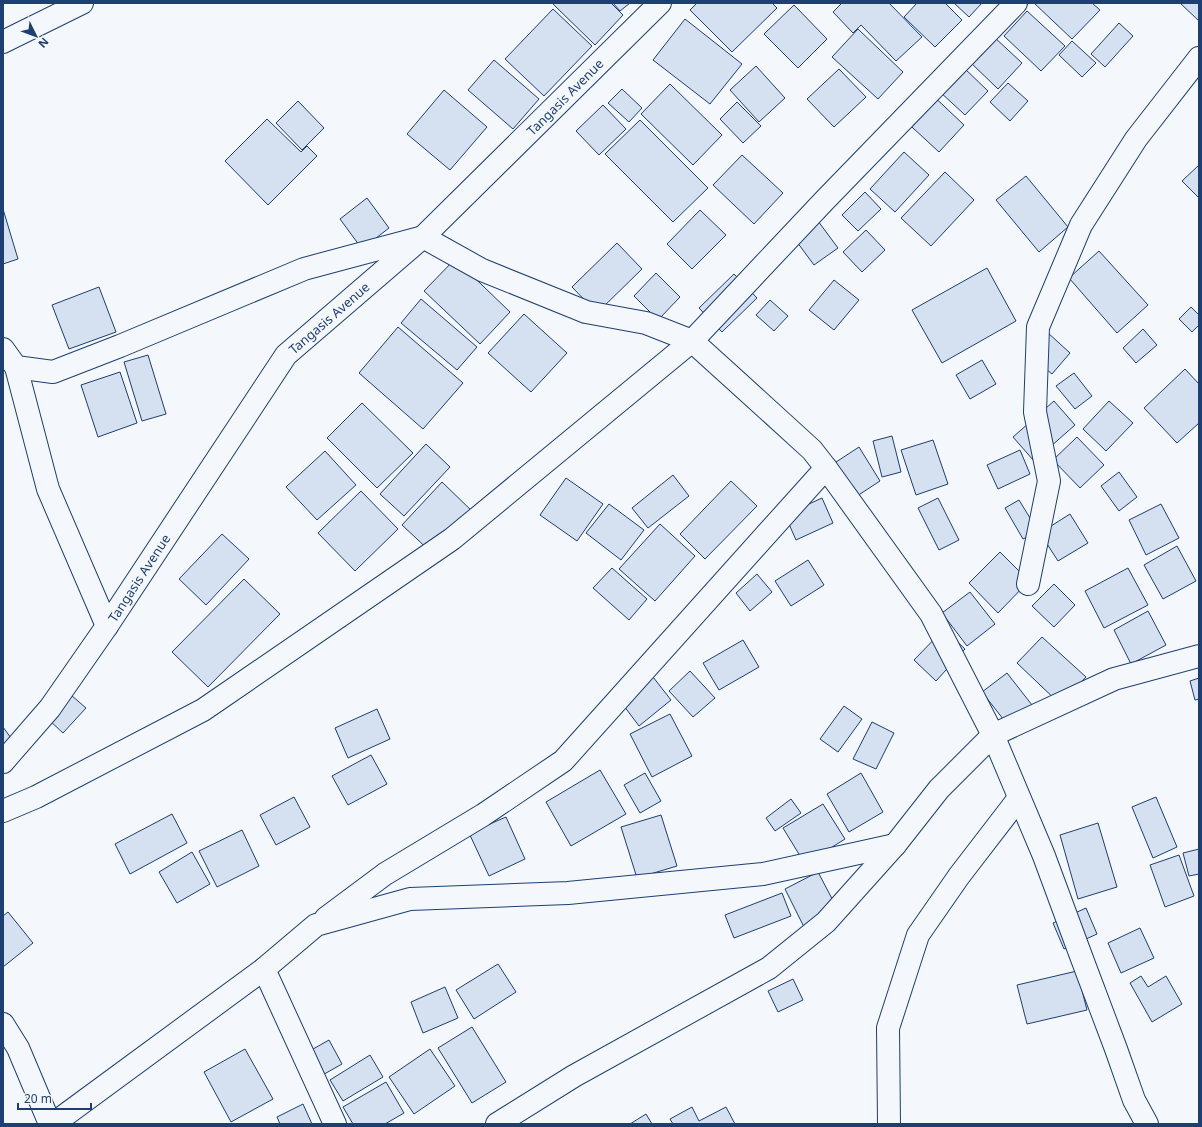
<svg xmlns="http://www.w3.org/2000/svg" width="1202" height="1127" viewBox="0 0 1202 1127" font-family="'Noto Sans',sans-serif">
	<style>
		.building { fill: #d5e0f0; stroke: #1d3f73 }
		.lines { fill: none; stroke-linecap: round; stroke-linejoin: round }
		.street-casing { stroke: #1d3f73; stroke-width: 24 }
		.street { stroke: #f4f7fb; stroke-width: 22 }
		.labels { text-anchor: middle; stroke-width: 3; stroke-linejoin: round; paint-order: stroke }
		.street-label { font-size: 13px; fill: #1d3f73; stroke: #f4f7fb }
	</style>
	<rect width="100%" height="100%" fill="#f4f7fb"/>
	<g class="building">
		<path d="M552 3H611L623 15 595 45Z"/>
		<path d="M613 3H630L620 11Z"/>
		<path d="M697 3H772L777 8 732 52 690 10Z"/>
		<path d="M842 3H889L922 37 896 61 861 25 853 33 833 12Z"/>
		<path d="M917 3H945L962 20 935 47 904 17Z"/>
		<path d="M954 3H982L969 17Z"/>
		<path d="M1034 3H1092L1100 10 1072 39Z"/>
		<path d="M1180 3H1199V21Z"/>
		<path d="M794 5 827 39 798 68 764 34Z"/>
		<path d="M553 9 592 46 544 96 505 59Z"/>
		<path d="M1027 11 1065 46 1041 71 1004 36Z"/>
		<path d="M685 19 742 64 710 104 653 60Z"/>
		<path d="M1119 23 1133 36 1105 67 1091 54Z"/>
		<path d="M858 29 903 72 878 99 832 57Z"/>
		<path d="M993 36 1022 63 998 89 969 61Z"/>
		<path d="M1072 41 1096 63 1082 77 1059 55Z"/>
		<path d="M494 60 539 99 513 129 468 90Z"/>
		<path d="M756 66 785 98 759 122 730 90Z"/>
		<path d="M962 66 988 91 965 115 939 91Z"/>
		<path d="M839 69 866 97 834 127 807 99Z"/>
		<path d="M1008 83 1028 101 1010 121 990 102Z"/>
		<path d="M670 84 722 135 693 165 641 114Z"/>
		<path d="M622 89 642 108 629 122 608 103Z"/>
		<path d="M926 89 964 125 939 152 900 116Z"/>
		<path d="M444 90 487 127 450 170 407 134Z"/>
		<path d="M298 101 324 128 302 150 276 123Z"/>
		<path d="M737 102 761 126 743 143 720 119Z"/>
		<path d="M603 105 626 129 599 155 576 131Z"/>
		<path d="M267 119 301 152 307 146 317 156 268 205 225 161Z"/>
		<path d="M640 120 708 188 673 222 605 154Z"/>
		<path d="M904 152 929 175 895 212 870 189Z"/>
		<path d="M742 155 783 193 754 224 713 185Z"/>
		<path d="M1199 165V198L1182 181Z"/>
		<path d="M945 172 974 200 931 246 901 218Z"/>
		<path d="M1026 176 1068 227 1039 252 996 200Z"/>
		<path d="M865 192 881 209 858 231 842 215Z"/>
		<path d="M367 198 389 228 362 249 340 219Z"/>
		<path d="M3 209 18 259 3 264Z"/>
		<path d="M700 210 726 235 692 269 667 244Z"/>
		<path d="M818 221 838 248 814 265 794 238Z"/>
		<path d="M866 230 885 250 862 272 843 252Z"/>
		<path d="M617 243 642 269 597 313 572 287Z"/>
		<path d="M1099 251 1148 305 1117 333 1069 278Z"/>
		<path d="M455 259 510 312 480 344 424 291Z"/>
		<path d="M987 268 1016 321 942 363 912 310Z"/>
		<path d="M656 273 680 297 658 320 634 296Z"/>
		<path d="M734 274 757 298 722 332 699 308Z"/>
		<path d="M834 280 859 300 834 330 809 310Z"/>
		<path d="M99 287 116 332 69 349 52 305Z"/>
		<path d="M421 299 477 347 457 370 401 323Z"/>
		<path d="M770 300 788 316 774 331 756 315Z"/>
		<path d="M1191 307 1199 315V325L1192 332 1179 319Z"/>
		<path d="M524 314 567 353 531 392 488 353Z"/>
		<path d="M398 327 463 383 423 429 359 373Z"/>
		<path d="M1143 329 1157 345 1136 363 1123 348Z"/>
		<path d="M1047 332 1070 353 1052 374 1028 354Z"/>
		<path d="M148 355 166 414 142 421 124 362Z"/>
		<path d="M982 360 996 384 970 399 956 375Z"/>
		<path d="M1185 369 1199 384V423L1177 443 1144 408Z"/>
		<path d="M120 372 137 423 98 437 81 385Z"/>
		<path d="M1074 373 1092 396 1075 409 1056 386Z"/>
		<path d="M1054 401 1075 425 1034 461 1013 437Z"/>
		<path d="M1109 401 1133 423 1106 451 1083 429Z"/>
		<path d="M362 403 413 453 377 488 327 438Z"/>
		<path d="M892 436 901 472 882 477 873 441Z"/>
		<path d="M1077 437 1104 465 1080 488 1053 460Z"/>
		<path d="M933 440 948 484 916 495 901 450Z"/>
		<path d="M426 444 450 467 404 516 380 494Z"/>
		<path d="M859 447 880 481 854 498 833 464Z"/>
		<path d="M1020 450 1030 474 998 489 987 465Z"/>
		<path d="M325 451 356 485 317 520 286 487Z"/>
		<path d="M1119 472 1137 497 1119 511 1101 486Z"/>
		<path d="M673 475 689 496 648 528 632 508Z"/>
		<path d="M566 478 603 504 577 541 540 515Z"/>
		<path d="M731 481 757 506 705 559 680 534Z"/>
		<path d="M442 482 473 512 433 554 402 525Z"/>
		<path d="M361 491 398 529 355 571 318 533Z"/>
		<path d="M822 498 833 523 796 540 785 515Z"/>
		<path d="M938 498 959 540 939 550 918 508Z"/>
		<path d="M1019 500 1038 531 1023 539 1005 508Z"/>
		<path d="M609 504 644 530 621 560 586 533Z"/>
		<path d="M1161 504 1179 538 1146 555 1129 520Z"/>
		<path d="M1070 514 1088 543 1058 561 1040 533Z"/>
		<path d="M660 524 695 556 655 601 619 569Z"/>
		<path d="M222 534 249 559 206 605 179 579Z"/>
		<path d="M1177 546 1196 581 1163 599 1144 565Z"/>
		<path d="M1000 552 1029 581 998 613 969 583Z"/>
		<path d="M808 560 824 585 791 606 775 581Z"/>
		<path d="M612 568 647 599 629 620 593 588Z"/>
		<path d="M1128 568 1148 605 1104 628 1085 591Z"/>
		<path d="M757 574 772 592 750 611 736 593Z"/>
		<path d="M244 579 280 614 208 687 172 652Z"/>
		<path d="M1054 584 1075 605 1054 627 1032 606Z"/>
		<path d="M970 592 995 624 967 646 942 613Z"/>
		<path d="M1148 611 1166 645 1131 664 1114 630Z"/>
		<path d="M944 629 965 649 936 681 914 660Z"/>
		<path d="M1042 637 1086 677 1060 704 1017 663Z"/>
		<path d="M743 640 759 667 719 690 703 663Z"/>
		<path d="M690 671 715 698 693 717 669 691Z"/>
		<path d="M1007 673 1032 705 1007 724 982 692Z"/>
		<path d="M653 677 671 700 639 726 621 702Z"/>
		<path d="M1199 678V699L1195 700 1190 681Z"/>
		<path d="M71 695 86 708 63 733 49 720Z"/>
		<path d="M844 706 862 719 838 752 820 739Z"/>
		<path d="M377 709 390 739 348 758 335 728Z"/>
		<path d="M670 714 692 756 652 777 630 734Z"/>
		<path d="M872 722 894 733 876 769 853 759Z"/>
		<path d="M3 727 16 745 3 754Z"/>
		<path d="M371 755 387 784 348 805 332 776Z"/>
		<path d="M600 770 626 814 571 846 546 802Z"/>
		<path d="M645 773 661 801 640 813 624 785Z"/>
		<path d="M861 773 883 812 849 832 827 794Z"/>
		<path d="M294 797 310 827 276 845 260 815Z"/>
		<path d="M1156 797 1177 847 1153 858 1132 807Z"/>
		<path d="M791 799 801 813 775 831 766 818Z"/>
		<path d="M823 804 845 839 805 864 783 828Z"/>
		<path d="M172 814 187 843 130 874 115 844Z"/>
		<path d="M661 815 677 866 637 878 621 827Z"/>
		<path d="M506 817 525 859 489 876 469 833Z"/>
		<path d="M1098 823 1117 887 1078 899 1060 835Z"/>
		<path d="M242 830 259 866 217 887 199 851Z"/>
		<path d="M1199 849V874L1189 876 1183 853Z"/>
		<path d="M192 852 210 884 177 903 159 872Z"/>
		<path d="M1179 855 1194 896 1165 907 1150 865Z"/>
		<path d="M818 872 839 912 805 929 785 889Z"/>
		<path d="M782 893 791 916 734 938 725 915Z"/>
		<path d="M1086 908 1097 934 1064 949 1053 923Z"/>
		<path d="M8 912 33 943 3 967V916Z"/>
		<path d="M1140 928 1154 958 1121 973 1108 943Z"/>
		<path d="M498 964 516 992 474 1019 456 990Z"/>
		<path d="M1077 971 1087 1010 1027 1024 1017 985Z"/>
		<path d="M1141 976 1148 987 1166 976 1182 1004 1152 1022 1130 983Z"/>
		<path d="M793 979 803 1000 778 1012 768 991Z"/>
		<path d="M445 987 458 1018 423 1033 411 1002Z"/>
		<path d="M472 1027 506 1082 472 1103 438 1048Z"/>
		<path d="M329 1040 342 1064 319 1077 306 1053Z"/>
		<path d="M245 1049 273 1099 231 1122 204 1072Z"/>
		<path d="M430 1049 455 1086 414 1114 389 1077Z"/>
		<path d="M370 1055 383 1077 343 1101 330 1080Z"/>
		<path d="M386 1082 404 1113 385 1124H353L343 1107Z"/>
		<path d="M303 1104 312 1124H280L277 1117Z"/>
		<path d="M692 1107 699 1121 726 1107 735 1124H673L670 1119Z"/>
		<path d="M646 1114 652 1124H630Z"/>
	</g>
	<g class="lines">
		<g class="street-casing">
			<g id="street">
				<path d="M3 42 82 3"/>
				<path d="M3 349 16 367 53 372 120 346 304 269 423 237 482 270 586 312 646 323 692 341 745 389 812 450 826 468 931 614 993 735 1044 856 1081 956 1116 1049 1134 1100 1147 1124"/>
				<path d="M16 367 48 489 107 626"/>
				<path d="M1028 584 1049 481 1035 412 1038 327 1081 225 1136 139 1199 58"/>
				<path d="M3 762 50 708 107 626 286 355 423 237 660 3"/>
				<path d="M3 811 36 797 203 710 452 539 692 341 824 201 1016 3"/>
				<path d="M326 918 385 874 483 815 563 761 826 468"/>
				<path d="M264 969 335 1124"/>
				<path d="M3 1024 18 1048 50 1124"/>
				<path d="M53 1124 264 969 316 925 410 899 568 893 763 874 895 845"/>
				<path d="M497 1124 574 1076 769 968 826 922 895 845 939 789 993 735 1114 679 1199 656"/>
				<path d="M889 1124 888 1028 918 935 959 876 1019 798"/>
			</g>
		</g>
		<use href="#street" class="street"/>
	</g>
	<g class="labels">
		<g class="street-label">
			<text transform="translate(565 97) rotate(-45)" y="5">Tangasis Avenue</text>
			<text transform="translate(329 318) rotate(-41)" y="5">Tangasis Avenue</text>
			<text transform="translate(139 578) rotate(-57)" y="5">Tangasis Avenue</text>
		</g>
	</g>
	<rect width="1202" height="1127" fill="none" stroke="#1d3f73" stroke-width="8"/>
	<g transform="translate(36 36) rotate(132)" stroke="#f4f7fb" stroke-width="3" paint-order="stroke">
	<path d="M0-3L7 15L0 10L-7 15Z" fill="#1d3f73"/>
	<text y="-6" font-size="11" font-weight="bold" text-anchor="middle" fill="#1d3f73">N</text>
	</g>
	<path d="M18 1103v6h73v-6" fill="none" stroke="#1d3f73" stroke-width="2"/>
	<text x="24" y="1103" font-size="12" fill="#1d3f73" stroke="#f4f7fb" stroke-width="3" paint-order="stroke">20 m</text>
</svg>
